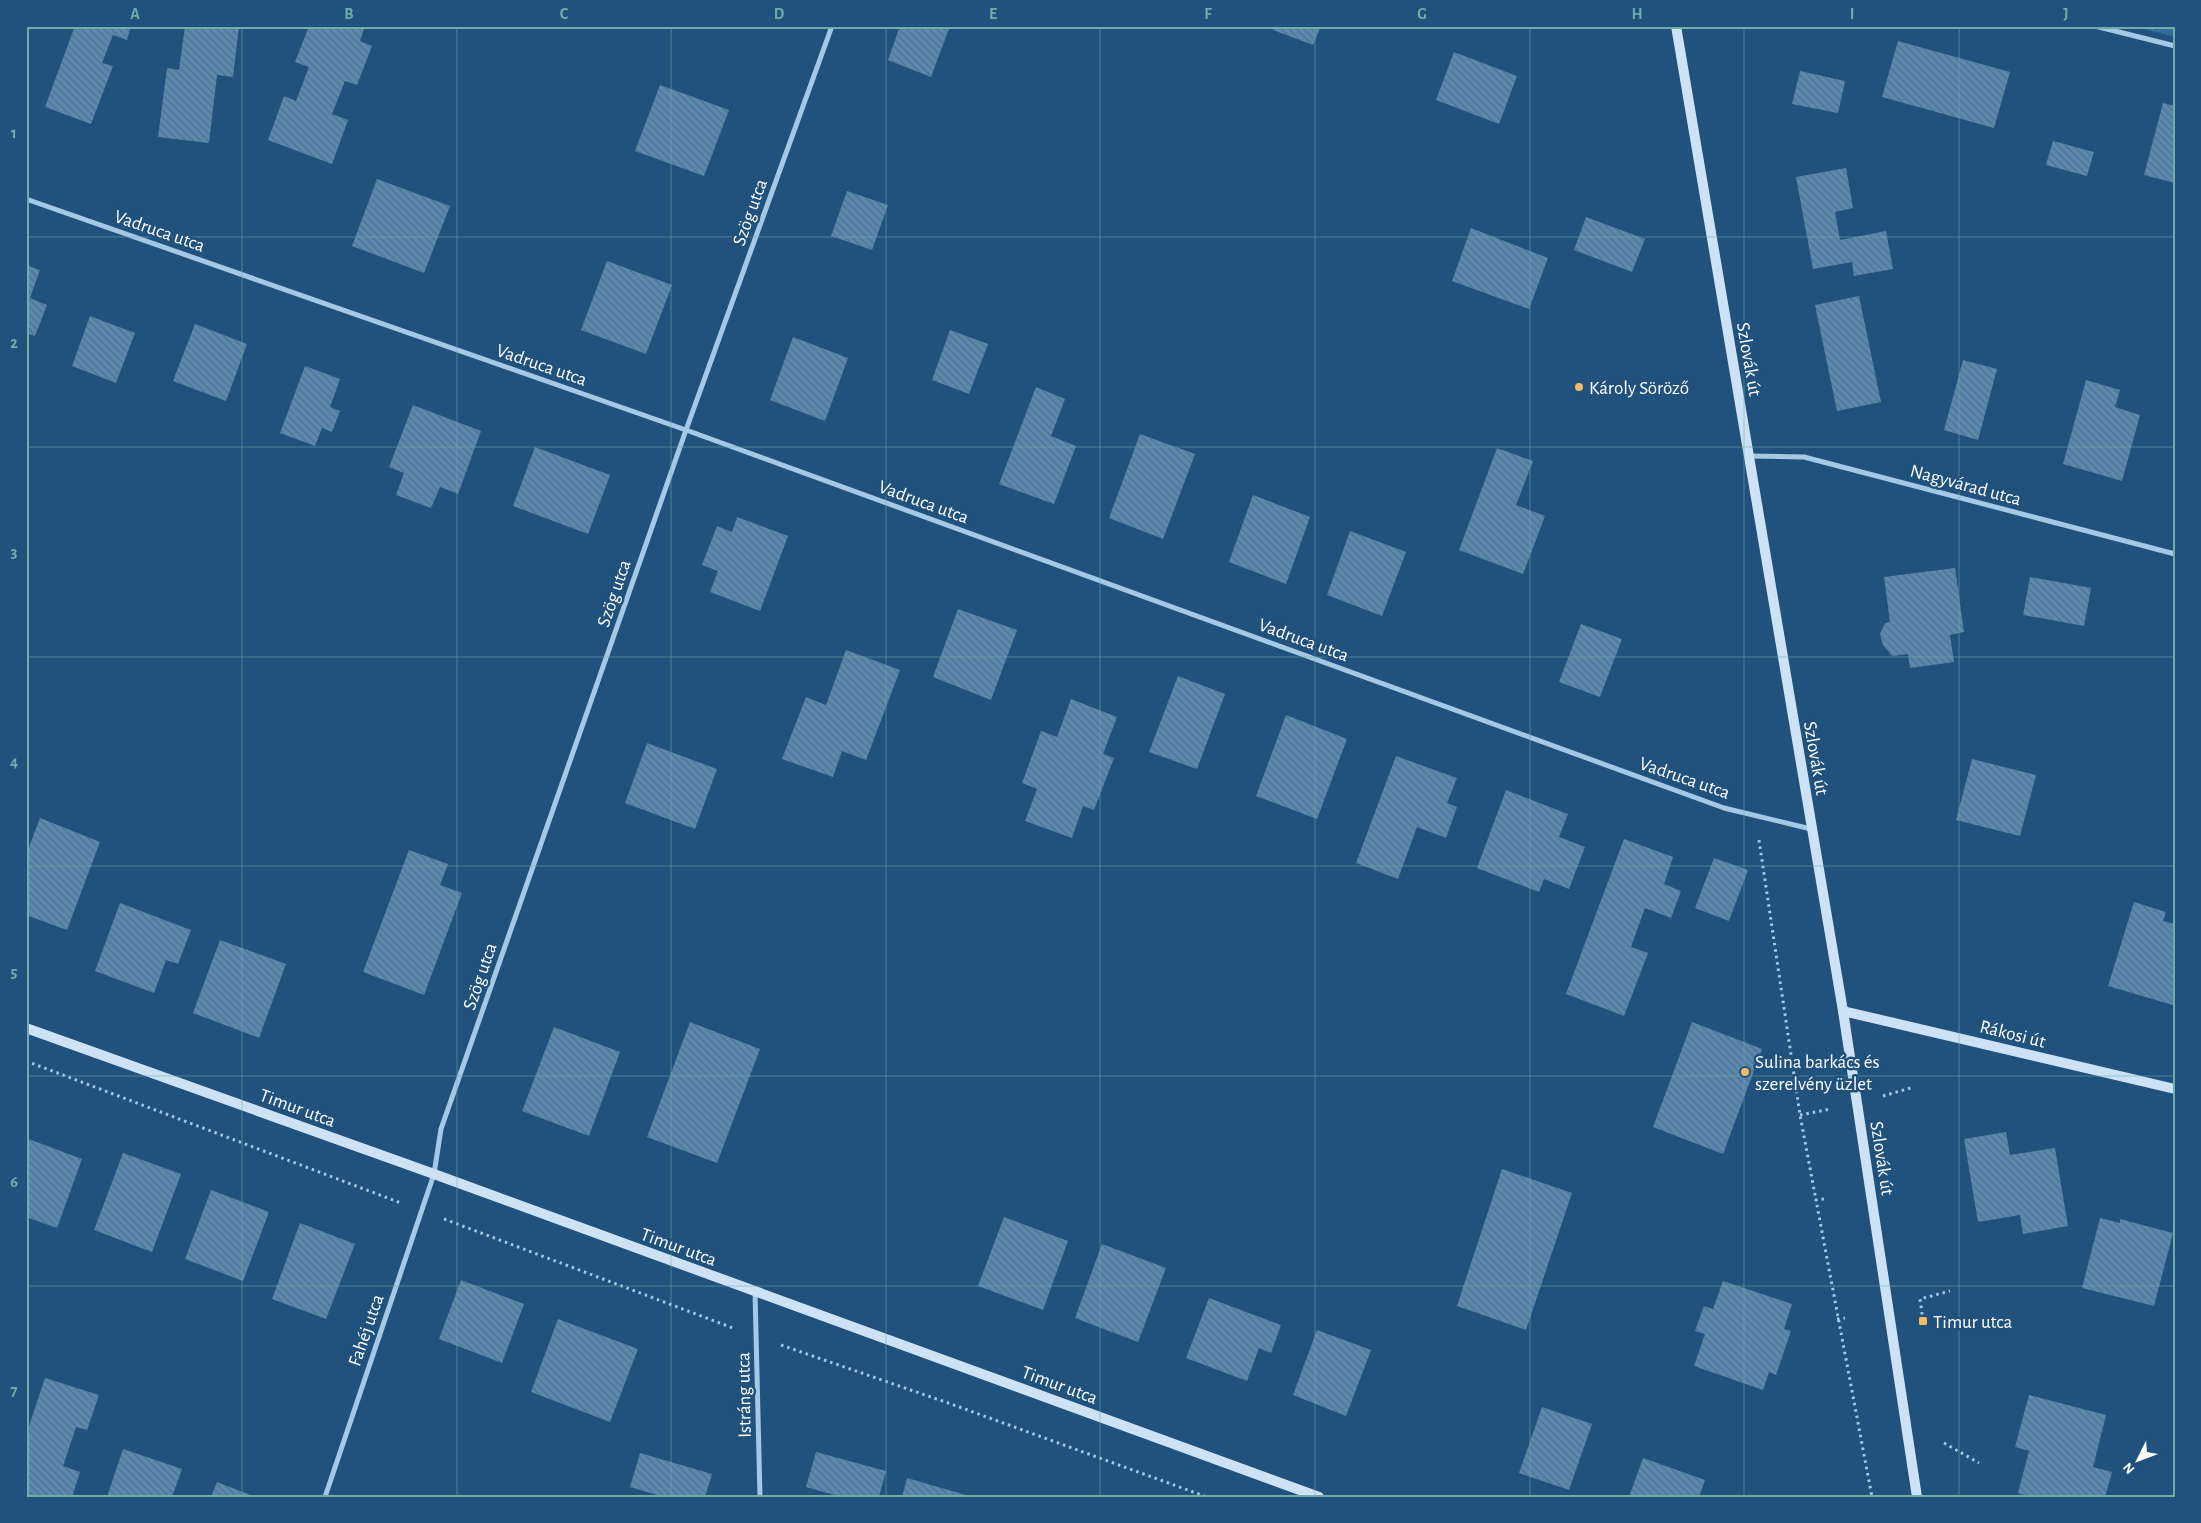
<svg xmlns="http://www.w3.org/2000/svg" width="2201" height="1523" viewBox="0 0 2201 1523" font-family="'Alegreya Sans',sans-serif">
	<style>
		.forest { fill: url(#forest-crowns) }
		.building { fill: url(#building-back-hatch) }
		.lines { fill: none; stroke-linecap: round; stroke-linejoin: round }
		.path { stroke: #a3c9e7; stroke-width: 3; stroke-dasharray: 2.5 4; stroke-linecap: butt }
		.street { stroke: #a3c9e7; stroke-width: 5 }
		.secondary { stroke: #cde3f5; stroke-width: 10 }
		.grid { fill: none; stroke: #6fada8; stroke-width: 1; stroke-opacity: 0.55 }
		.poi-dot { fill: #f4ba63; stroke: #20527d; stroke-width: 2 }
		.labels { text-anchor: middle; stroke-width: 5; stroke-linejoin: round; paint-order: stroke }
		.street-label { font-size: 19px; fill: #fff; stroke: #20527d }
		.poi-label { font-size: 19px; fill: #fff; stroke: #20527d; text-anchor: start }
		.neatline { fill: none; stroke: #6fada8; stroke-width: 2 }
		.grid-label { font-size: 16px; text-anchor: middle; font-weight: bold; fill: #6fada8 }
	</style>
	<defs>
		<pattern id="forest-crowns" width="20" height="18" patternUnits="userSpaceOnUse" patternTransform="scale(1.25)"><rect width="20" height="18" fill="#306b99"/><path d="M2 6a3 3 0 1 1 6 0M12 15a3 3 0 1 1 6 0" fill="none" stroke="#4f81a8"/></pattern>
		<pattern id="building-back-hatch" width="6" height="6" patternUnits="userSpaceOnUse" patternTransform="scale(1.25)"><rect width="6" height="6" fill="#5989ae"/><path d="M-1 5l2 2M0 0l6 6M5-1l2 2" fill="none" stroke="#547187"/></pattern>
	</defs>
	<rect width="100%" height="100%" fill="#20527d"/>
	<path class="forest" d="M2132 26H2175V37Z"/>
	<g class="building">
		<path d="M75 26H131L127 40 113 35 102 63 113 66 91 124 45 107Z"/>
		<path d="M185 26H239L233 77 217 75 209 143 158 137 167 68 179 70Z"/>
		<path d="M309 26H365L360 41 372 46 357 85 345 81 332 114 348 120 332 164 268 140 284 96 296 101 309 67 295 62Z"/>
		<path d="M900 26H950L931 77 888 60Z"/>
		<path d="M1275 26H1321L1313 45 1273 30Z"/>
		<path d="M1898 41 2010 72 1994 128 1882 97Z"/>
		<path d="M1454 52 1517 76 1499 124 1436 100Z"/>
		<path d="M1800 71 1845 81 1838 113 1792 104Z"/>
		<path d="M660 85 729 110 704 176 635 151Z"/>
		<path d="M2163 103 2175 106V183L2144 175Z"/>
		<path d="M2053 141 2094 152 2087 176 2046 165Z"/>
		<path d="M1846 168 1853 208 1835 212 1840 240 1886 231 1893 269 1854 276 1852 262 1813 269 1796 177Z"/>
		<path d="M377 179 450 206 424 273 352 246Z"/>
		<path d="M847 191 888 205 872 250 831 236Z"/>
		<path d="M1586 217 1645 239 1632 272 1574 250Z"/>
		<path d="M1471 228 1548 258 1529 309 1452 281Z"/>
		<path d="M607 261 672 285 646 354 581 330Z"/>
		<path d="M26 265 40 270 30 298 47 305 35 336 26 333Z"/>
		<path d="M1859 296 1881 402 1837 411 1815 305Z"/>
		<path d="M90 316 135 333 116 383 72 366Z"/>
		<path d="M195 324 247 344 226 401 173 381Z"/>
		<path d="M950 330 988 344 969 394 932 380Z"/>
		<path d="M793 337 848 358 825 421 770 400Z"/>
		<path d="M1963 360 1997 369 1978 440 1944 430Z"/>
		<path d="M305 366 340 379 330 407 340 411 332 432 322 428 315 446 280 433Z"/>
		<path d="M2086 380 2120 390 2115 407 2140 415 2122 481 2063 464Z"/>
		<path d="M1036 387 1065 399 1051 436 1076 446 1054 504 999 484Z"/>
		<path d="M413 405 481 431 458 494 440 487 431 508 396 495 404 473 389 467Z"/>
		<path d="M1140 434 1195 454 1163 539 1109 518Z"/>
		<path d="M535 447 610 475 588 534 513 506Z"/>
		<path d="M1497 448 1533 461 1516 505 1545 516 1523 574 1459 550Z"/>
		<path d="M1253 495 1310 517 1286 584 1229 562Z"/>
		<path d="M737 517 788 536 760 611 710 592 718 571 702 565 717 526 732 532Z"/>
		<path d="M1350 531 1406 552 1382 616 1327 595Z"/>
		<path d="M1955 568 1964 632 1950 635 1954 662 1910 668 1908 654 1892 656 1883 645 1880 634 1885 623 1890 622 1884 577Z"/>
		<path d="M2030 577 2091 588 2084 626 2023 615Z"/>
		<path d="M958 609 1017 630 991 700 933 677Z"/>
		<path d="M1581 624 1622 639 1600 697 1559 682Z"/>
		<path d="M846 650 900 670 866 760 842 751 833 777 782 759 806 697 826 705Z"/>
		<path d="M1178 676 1225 694 1197 769 1149 752Z"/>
		<path d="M1071 699 1117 717 1103 754 1114 758 1094 810 1083 806 1072 838 1025 821 1037 789 1022 783 1041 731 1057 737Z"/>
		<path d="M1286 715 1347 739 1317 819 1256 796Z"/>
		<path d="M647 743 717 769 695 829 625 803Z"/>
		<path d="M1396 756 1457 778 1447 803 1457 807 1446 838 1417 827 1398 879 1356 863Z"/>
		<path d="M1972 759 2036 775 2020 836 1956 820Z"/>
		<path d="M1506 790 1568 814 1559 837 1585 847 1569 889 1544 879 1539 892 1477 868Z"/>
		<path d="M40 818 100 842 67 930 26 915V855Z"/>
		<path d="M1624 839 1673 857 1664 884 1681 891 1671 918 1645 908 1631 947 1648 953 1624 1016 1566 994Z"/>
		<path d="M409 850 448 864 440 885 462 893 424 995 363 972Z"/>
		<path d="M1714 858 1748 870 1729 921 1695 908Z"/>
		<path d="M2134 902 2166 912 2163 921 2175 924V998L2173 1005 2108 986Z"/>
		<path d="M120 903 191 930 178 964 166 960 154 993 95 971Z"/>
		<path d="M220 940 286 964 259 1038 193 1013Z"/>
		<path d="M690 1022 760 1049 717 1163 647 1137Z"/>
		<path d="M1692 1022 1762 1049 1723 1154 1653 1127Z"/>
		<path d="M554 1027 620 1052 589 1136 522 1111Z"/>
		<path d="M2006 1132 2010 1155 2055 1148 2068 1226 2023 1234 2020 1215 1978 1222 1964 1139Z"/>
		<path d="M26 1138 82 1159 57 1228 26 1217Z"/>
		<path d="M123 1153 181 1174 152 1252 94 1230Z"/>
		<path d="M1502 1169 1572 1193 1526 1330 1457 1306Z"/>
		<path d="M211 1190 269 1212 243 1281 185 1259Z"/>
		<path d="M1004 1217 1068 1241 1043 1310 978 1286Z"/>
		<path d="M2100 1218 2120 1223V1219L2173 1233 2154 1306 2082 1288Z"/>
		<path d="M300 1223 355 1244 326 1319 272 1299Z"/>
		<path d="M1102 1244 1166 1268 1138 1342 1075 1318Z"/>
		<path d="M461 1280 524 1304 502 1363 439 1339Z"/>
		<path d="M1723 1281 1792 1304 1784 1329 1791 1331 1776 1375 1769 1372 1763 1390 1694 1366 1705 1334 1695 1331 1704 1306 1713 1309Z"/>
		<path d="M1209 1298 1281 1325 1271 1353 1259 1348 1247 1381 1186 1358Z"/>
		<path d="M558 1319 638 1349 610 1422 531 1392Z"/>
		<path d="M1317 1330 1371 1350 1346 1416 1293 1395Z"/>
		<path d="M45 1378 99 1395 87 1430 76 1427 63 1466 80 1472 72 1497H35L26 1494V1435Z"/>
		<path d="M2029 1395 2106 1415 2093 1467 2112 1472 2105 1497H2030L2018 1493 2029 1451 2015 1447Z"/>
		<path d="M1542 1407 1592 1424 1569 1490 1519 1473Z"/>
		<path d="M123 1449 182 1469 172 1497H107Z"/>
		<path d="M816 1452 886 1471 879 1497H841L806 1487Z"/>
		<path d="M640 1453 712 1474 705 1497H664L630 1487Z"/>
		<path d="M1643 1458 1705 1480 1699 1497H1629Z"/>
		<path d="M907 1478 969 1496V1497H902Z"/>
		<path d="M217 1482 256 1497H211Z"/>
	</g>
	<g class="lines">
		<g class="path">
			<path d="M1759 840 1800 1115 1816 1200"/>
			<path d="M26 1061 401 1203"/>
			<path d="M1883 1096 1914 1087"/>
			<path d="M1800 1115 1831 1109"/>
			<path d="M1824 1199 1816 1200 1872 1497"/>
			<path d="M444 1219 733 1328"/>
			<path d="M1837 1319 1845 1318"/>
			<path d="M1923 1321 1920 1299 1950 1291"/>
			<path d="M781 1345 951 1404 1207 1497"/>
			<path d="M1944 1443 1979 1463"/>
		</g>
		<g class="street">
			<path d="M2095 26 2175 46"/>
			<path d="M26 199 686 430 1724 808 1811 829"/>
			<path d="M1749 456 1804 457 2175 554"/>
			<path d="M755 1292 760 1497"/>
			<path d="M325 1497 434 1174 441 1129 686 430 832 26"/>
		</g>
		<g class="secondary">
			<path d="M1676 26 1843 1011 1917 1497"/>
			<path d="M1843 1011 2175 1089"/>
			<path d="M26 1028 434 1174 1319 1497"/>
		</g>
	</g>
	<path class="grid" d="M242 26V1497M457 26V1497M671 26V1497M886 26V1497M1100 26V1497M1315 26V1497M1530 26V1497M1744 26V1497M1959 26V1497M26 237H2175M26 447H2175M26 657H2175M26 866H2175M26 1076H2175M26 1286H2175"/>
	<g class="poi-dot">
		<circle cx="1579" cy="387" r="5"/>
		<circle cx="1745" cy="1072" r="5"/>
		<rect x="1918" y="1316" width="10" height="10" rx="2.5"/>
	</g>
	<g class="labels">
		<g class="street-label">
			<text transform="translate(749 212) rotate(-70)" y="7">Szög utca</text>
			<text transform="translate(160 230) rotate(19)" y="7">Vadruca utca</text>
			<text transform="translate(1750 359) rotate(80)" y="7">Szlovák út</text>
			<text transform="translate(542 364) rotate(19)" y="7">Vadruca utca</text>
			<text transform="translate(1966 484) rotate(15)" y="7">Nagyvárad utca</text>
			<text transform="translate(924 501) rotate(20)" y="7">Vadruca utca</text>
			<text transform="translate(613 593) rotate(-71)" y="7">Szög utca</text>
			<text transform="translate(1304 639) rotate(20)" y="7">Vadruca utca</text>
			<text transform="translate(1817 758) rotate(80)" y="7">Szlovák út</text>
			<text transform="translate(1685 777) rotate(19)" y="7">Vadruca utca</text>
			<text transform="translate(479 976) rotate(-71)" y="7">Szög utca</text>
			<text transform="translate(2013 1033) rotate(14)" y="7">Rákosi út</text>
			<text transform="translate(298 1107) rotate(20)" y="7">Timur utca</text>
			<text transform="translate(1883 1158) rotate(81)" y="7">Szlovák út</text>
			<text transform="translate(679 1246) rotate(20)" y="7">Timur utca</text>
			<text transform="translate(365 1330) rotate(-71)" y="7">Fahéj utca</text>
			<text transform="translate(1060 1384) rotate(20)" y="7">Timur utca</text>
			<text transform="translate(743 1395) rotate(-91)" y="7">Istráng utca</text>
		</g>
		<g class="poi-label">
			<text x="1589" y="394">Károly Söröző</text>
			<text x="1755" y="1068">Sulina barkács és<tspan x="1755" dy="22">szerelvény üzlet</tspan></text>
			<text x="1933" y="1328">Timur utca</text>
		</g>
	</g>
	<rect width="2201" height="1523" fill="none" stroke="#20527d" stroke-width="55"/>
	<g transform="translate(2138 1460) rotate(228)" stroke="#20527d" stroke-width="4" paint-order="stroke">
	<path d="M0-4L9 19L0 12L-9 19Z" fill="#ffffff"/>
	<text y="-8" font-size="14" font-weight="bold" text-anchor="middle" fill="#ffffff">N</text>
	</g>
	<rect x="28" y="28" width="2146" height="1468" class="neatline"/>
	<g class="grid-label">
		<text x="135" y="19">A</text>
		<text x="349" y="19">B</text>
		<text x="564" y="19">C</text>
		<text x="779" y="19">D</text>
		<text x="993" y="19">E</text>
		<text x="1208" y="19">F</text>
		<text x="1422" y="19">G</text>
		<text x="1637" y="19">H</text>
		<text x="1852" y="19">I</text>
		<text x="2066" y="19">J</text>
		<text x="14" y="138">1</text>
		<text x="14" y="348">2</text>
		<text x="14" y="557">3</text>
		<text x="14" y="767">4</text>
		<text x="14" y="977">5</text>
		<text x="14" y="1187">6</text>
		<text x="14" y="1396">7</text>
	</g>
</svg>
